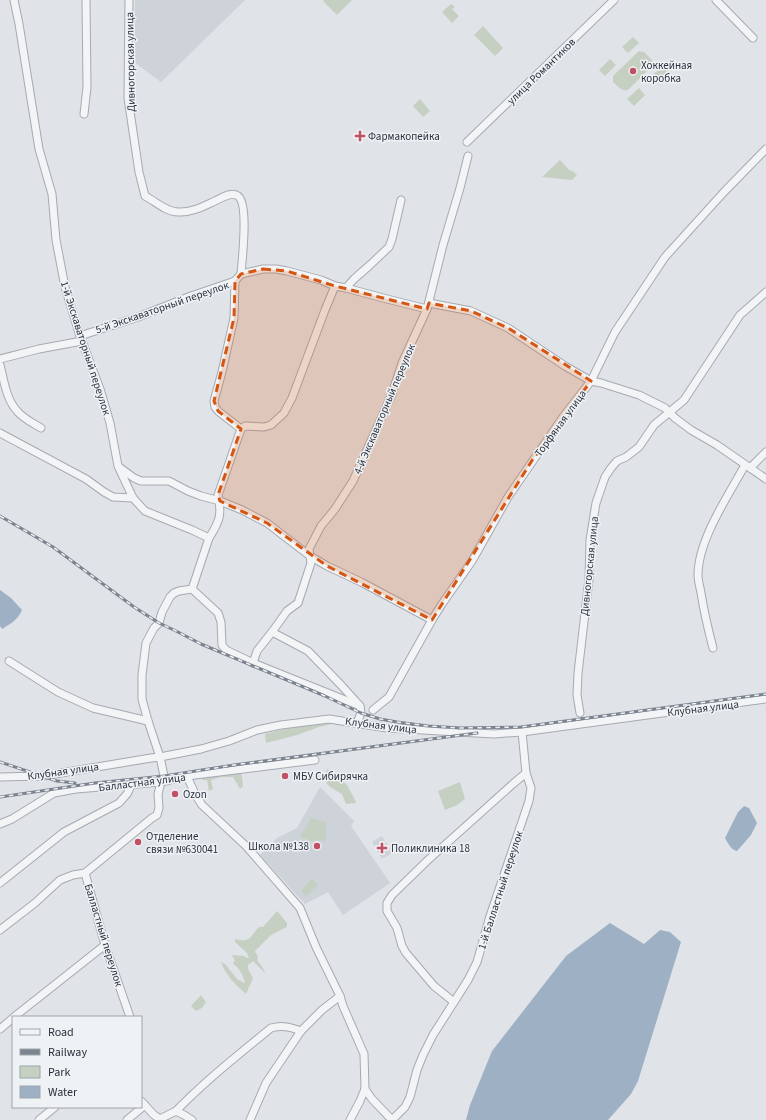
<svg xmlns="http://www.w3.org/2000/svg" width="766" height="1120" viewBox="0 0 766 1120" font-family="'Source Sans 3',sans-serif">
	<style>
		.built { fill: #ced2d9 }
		.green { fill: #c6d0c2 }
		.water { fill: #9eb1c4 }
		.lines { fill: none; stroke-linecap: round; stroke-linejoin: round }
		.minor-casing { stroke: #a6aab1; stroke-width: 9 }
		.minor { stroke: #f2f4f6; stroke-width: 7 }
		.rail-casing { stroke: #7b838f; stroke-width: 3 }
		.rail { stroke: #eff2f5; stroke-width: 1.5; stroke-dasharray: 4.5; stroke-linecap: butt }
		.marked { fill: #d55511; fill-opacity: 0.2; stroke: #d55511; stroke-width: 3; stroke-dasharray: 8 5; stroke-linejoin: round }
		.poi-dot { fill: #c05164; stroke: #eff2f5; stroke-width: 1.5 }
		.labels { text-anchor: middle; stroke-width: 3; stroke-linejoin: round; paint-order: stroke }
		.street-label { font-size: 11px; fill: #2a313d; stroke: #eff2f5 }
		.poi-label { font-size: 11px; fill: #2a313d; stroke: #eff2f5; text-anchor: start }
	</style>
	<rect width="100%" height="100%" fill="#e0e3e7"/>
	<g class="built">
		<path d="M135 0H245L161 82 134 62Z"/>
		<path d="M320 787 354 821 351 826 390 883 343 915 328 892 305 904 260 855 277 838 297 828Z"/>
		<path d="M382 836 392 853 382 859 372 842Z"/>
	</g>
	<g class="green">
		<path d="M324 0H352L337 15 323 1Z"/>
		<path d="M451 4 455 7 452 9 459 16 452 23 442 12Z"/>
		<path d="M483 26 503 48 495 56 474 35Z"/>
		<path d="M633 37 639 43 628 53 622 47Z"/>
		<path d="M639 51 644 52 652 60V66L629 89C622 93 618 86 613 82V76Z"/>
		<path d="M610 59 616 65 605 76 599 70Z"/>
		<path d="M662 66 668 73 657 83 651 77Z"/>
		<path d="M639 88 645 95 634 106 627 99Z"/>
		<path d="M420 99 430 111 423 117 413 106Z"/>
		<path d="M560 160 570 171 571 170 577 175 572 180 542 177Z"/>
		<path d="M325 722 336 723 319 727 297 735 266 743 265 734 297 726Z"/>
		<path d="M327 769 333 772 347 785 354 798 356 803 346 804 342 794 330 787 325 781Z"/>
		<path d="M240 770 242 777 243 786 240 789 233 777H221L211 780 213 789 209 791 207 780H202V777Z"/>
		<path d="M460 782 465 799 457 805 445 810 438 791Z"/>
		<path d="M311 818 326 822V841L316 840 312 841 300 837Z"/>
		<path d="M312 879 318 885 306 896 301 890Z"/>
		<path d="M277 911 287 923V927L271 935 255 951 258 957 257 960 264 970 265 973 253 961 248 965V969L253 978 246 994C236 985 226 976 221 962L225 964 238 980 245 983C244 978 241 971 237 967 236 966 234 965 233 963L235 961 232 955 244 956 247 958H249L247 953 235 942V939C252 943 249 937 259 927H263Z"/>
		<path d="M201 995 206 1002 202 1008 196 1011 191 1006Z"/>
	</g>
	<g class="water">
		<path d="M0 590 11 598 22 610C18 620 10 624 2 629L0 626Z"/>
		<path d="M744 806 749 808 757 823 751 835 737 851C731 850 728 843 725 838L738 812Z"/>
		<path d="M610 923 644 944 660 930 670 932 681 942 638 1081 631 1094 608 1120H466L470 1105 492 1051 566 956Z"/>
	</g>
	<g class="lines">
		<g class="minor-casing">
			<g id="minor">
				<path d="M14 0 19 24 39 149 52 194 56 240 65 287 80 336 100 389 110 423 118 466 133 498 145 511 192 530 209 538 192 589 218 613 221 622 222 645 226 650 253 663 360 706 361 713 357 723"/>
				<path d="M129 0 128 98 139 172 145 196C155 201 166 212 178 212 191 213 204 206 215 201 222 198 232 191 238 196 249 204 242 260 241 274"/>
				<path d="M716 0 753 38"/>
				<path d="M84 114 87 87 86 0"/>
				<path d="M467 142 614 0"/>
				<path d="M235 281 234 318 222 372 214 401 215 407 218 411 241 429"/>
				<path d="M346 288 354 279 370 265 389 247 392 239 401 200"/>
				<path d="M429 303 471 311 508 328 565 366 591 381 601 383 639 395 665 408 675 418 691 430 717 445 766 479"/>
				<path d="M80 336 138 317 191 296 235 281 241 274 263 269H276L287 271 321 280 335 286 346 288 387 299 427 309"/>
				<path d="M0 359 39 349 82 341"/>
				<path d="M0 365C4 380 6 400 18 412 24 419 33 423 41 428"/>
				<path d="M0 433 86 479 104 492 113 497 133 498"/>
				<path d="M119 467 134 478 141 481H169L188 491 201 496 220 501 242 510 267 523 310 556 327 566 361 582 432 620"/>
				<path d="M750 468 766 452"/>
				<path d="M209 538C220 521 222 514 218 495L241 429 245 426 264 427 271 425 284 413 292 398 325 310 335 286"/>
				<path d="M272 632 308 651 341 685 360 706"/>
				<path d="M713 648C708 629 704 612 701 593 700 587 698 581 698 575 698 540 728 496 745 465"/>
				<path d="M9 661 58 692 93 708 148 721"/>
				<path d="M253 663 257 651 272 632 287 611 298 603 311 563 309 549 321 526 335 509 353 481 392 394 402 363 427 309 443 245 460 188 468 156"/>
				<path d="M373 710 389 697 432 620 442 604 472 561 508 497 563 417 591 381 615 332 665 257 724 192 766 149"/>
				<path d="M580 713 577 695 578 673 589 579 590 540 596 503 605 477 611 468 617 461 626 457 639 447 654 425 684 400 740 315 766 292"/>
				<path d="M187 776 195 794 202 805 246 846 300 908 316 947 340 996 343 1006 364 1054 365 1089 360 1101 350 1120"/>
				<path d="M0 777 43 776 151 758 160 757 201 749 229 741 257 730 281 725 329 719 387 728 494 734 522 732 766 699"/>
				<path d="M0 824 12 819 54 793 76 789 161 782 187 776 315 760"/>
				<path d="M0 883 64 832 119 803 127 794 132 784"/>
				<path d="M0 930 35 903 60 880 73 875 85 873"/>
				<path d="M454 1002 434 986 406 953 402 946 397 928 387 911V903L392 895 428 860 514 783 526 773"/>
				<path d="M14 1017 105 945"/>
				<path d="M130 1017 105 945 85 873 152 818 157 815 159 808 158 794 161 782 164 776 160 757 148 721 142 699V675L146 643 154 628 159 623 162 612 170 597 174 593 179 591 192 589"/>
				<path d="M0 1029 13 1018"/>
				<path d="M365 1089 372 1099 392 1120"/>
				<path d="M141 1101 154 1115 160 1119 176 1111 184 1115 192 1120"/>
				<path d="M176 1111C205 1081 238 1055 271 1028 282 1025 290 1027 301 1031"/>
				<path d="M39 1120 55 1107"/>
				<path d="M127 1120 145 1105"/>
				<path d="M250 1120 266 1083 301 1031 322 1010 340 996"/>
				<path d="M392 1120 405 1107 410 1097 417 1070 423 1055 433 1035 468 980 477 962 490 916 529 801 531 788 526 773 522 732"/>
			</g>
		</g>
		<use href="#minor" class="minor"/>
		<g class="rail-casing">
			<g id="rail">
				<path d="M0 516 53 547 134 607 159 623 176 631 201 644 325 696 361 713 380 719 397 722 428 726 460 728 521 727 766 694"/>
				<path d="M0 762 57 781 75 783"/>
				<path d="M0 797 95 783 164 776 234 765 477 733"/>
			</g>
		</g>
		<use href="#rail" class="rail"/>
	</g>
	<path class="marked" d="M263 269 287 271 335 286 427 309 429 303 471 311 508 328 591 381 533 459 432 620 327 566 267 523 220 501 218 495 241 429 218 411 214 401 234 318 235 281 241 274Z"/>
	<g class="poi-dot">
		<circle cx="633" cy="71" r="4"/>
		<path d="M358 130h4v4h4v4h-4v4h-4v-4h-4v-4h4z"/>
		<circle cx="285" cy="776" r="4"/>
		<circle cx="175" cy="794" r="4"/>
		<circle cx="138" cy="842" r="4"/>
		<circle cx="317" cy="846" r="4"/>
		<path d="M380 842h4v4h4v4h-4v4h-4v-4h-4v-4h4z"/>
	</g>
	<g class="labels">
		<g class="street-label">
			<text transform="translate(130 62) rotate(-91)" y="4">Дивногорская улица</text>
			<text transform="translate(541 71) rotate(-44)" y="4">улица Романтиков</text>
			<text transform="translate(162 307) rotate(-19)" y="4">5-й Экскаваторный переулок</text>
			<text transform="translate(86 348) rotate(72)" y="4">1-й Экскаваторный переулок</text>
			<text transform="translate(384 409) rotate(-67)" y="4">4-й Экскаваторный переулок</text>
			<text transform="translate(560 423) rotate(-54)" y="4">Торфяная улица</text>
			<text transform="translate(589 566) rotate(-84)" y="4">Дивногорская улица</text>
			<text transform="translate(703 708) rotate(-7)" y="4">Клубная улица</text>
			<text transform="translate(381 725) rotate(7)" y="4">Клубная улица</text>
			<text transform="translate(63 771) rotate(-8)" y="4">Клубная улица</text>
			<text transform="translate(142 782) rotate(-7)" y="4">Балластная улица</text>
			<text transform="translate(500 890) rotate(-72)" y="4">1-й Балластный переулок</text>
			<text transform="translate(104 935) rotate(73)" y="4">Балластный переулок</text>
		</g>
		<g class="poi-label">
			<text x="641" y="69">Хоккейная<tspan x="641" dy="13">коробка</tspan></text>
			<text x="368" y="140">Фармакопейка</text>
			<text x="293" y="780">МБУ Сибирячка</text>
			<text x="183" y="798">Ozon</text>
			<text x="146" y="840">Отделение<tspan x="146" dy="13">связи №630041</tspan></text>
			<text x="309" y="850" text-anchor="end">Школа №138</text>
			<text x="391" y="852">Поликлиника 18</text>
		</g>
	</g>
	<rect x="12" y="1016" width="130" height="92" fill="#eff2f5" stroke="#a0a5ab"/>
	<rect x="20" y="1029" width="20" height="6" fill="#f2f4f6" stroke="#a0a5ab"/>
	<text x="48" y="1036" font-size="12" fill="#2a313d">Road</text>
	<rect x="20" y="1049" width="20" height="6" fill="#7b838f" stroke="#a0a5ab"/>
	<text x="48" y="1056" font-size="12" fill="#2a313d">Railway</text>
	<rect x="20" y="1066" width="20" height="12" fill="#c6d0c2" stroke="#a0a5ab"/>
	<text x="48" y="1076" font-size="12" fill="#2a313d">Park</text>
	<rect x="20" y="1086" width="20" height="12" fill="#9eb1c4" stroke="#a0a5ab"/>
	<text x="48" y="1096" font-size="12" fill="#2a313d">Water</text>
</svg>
